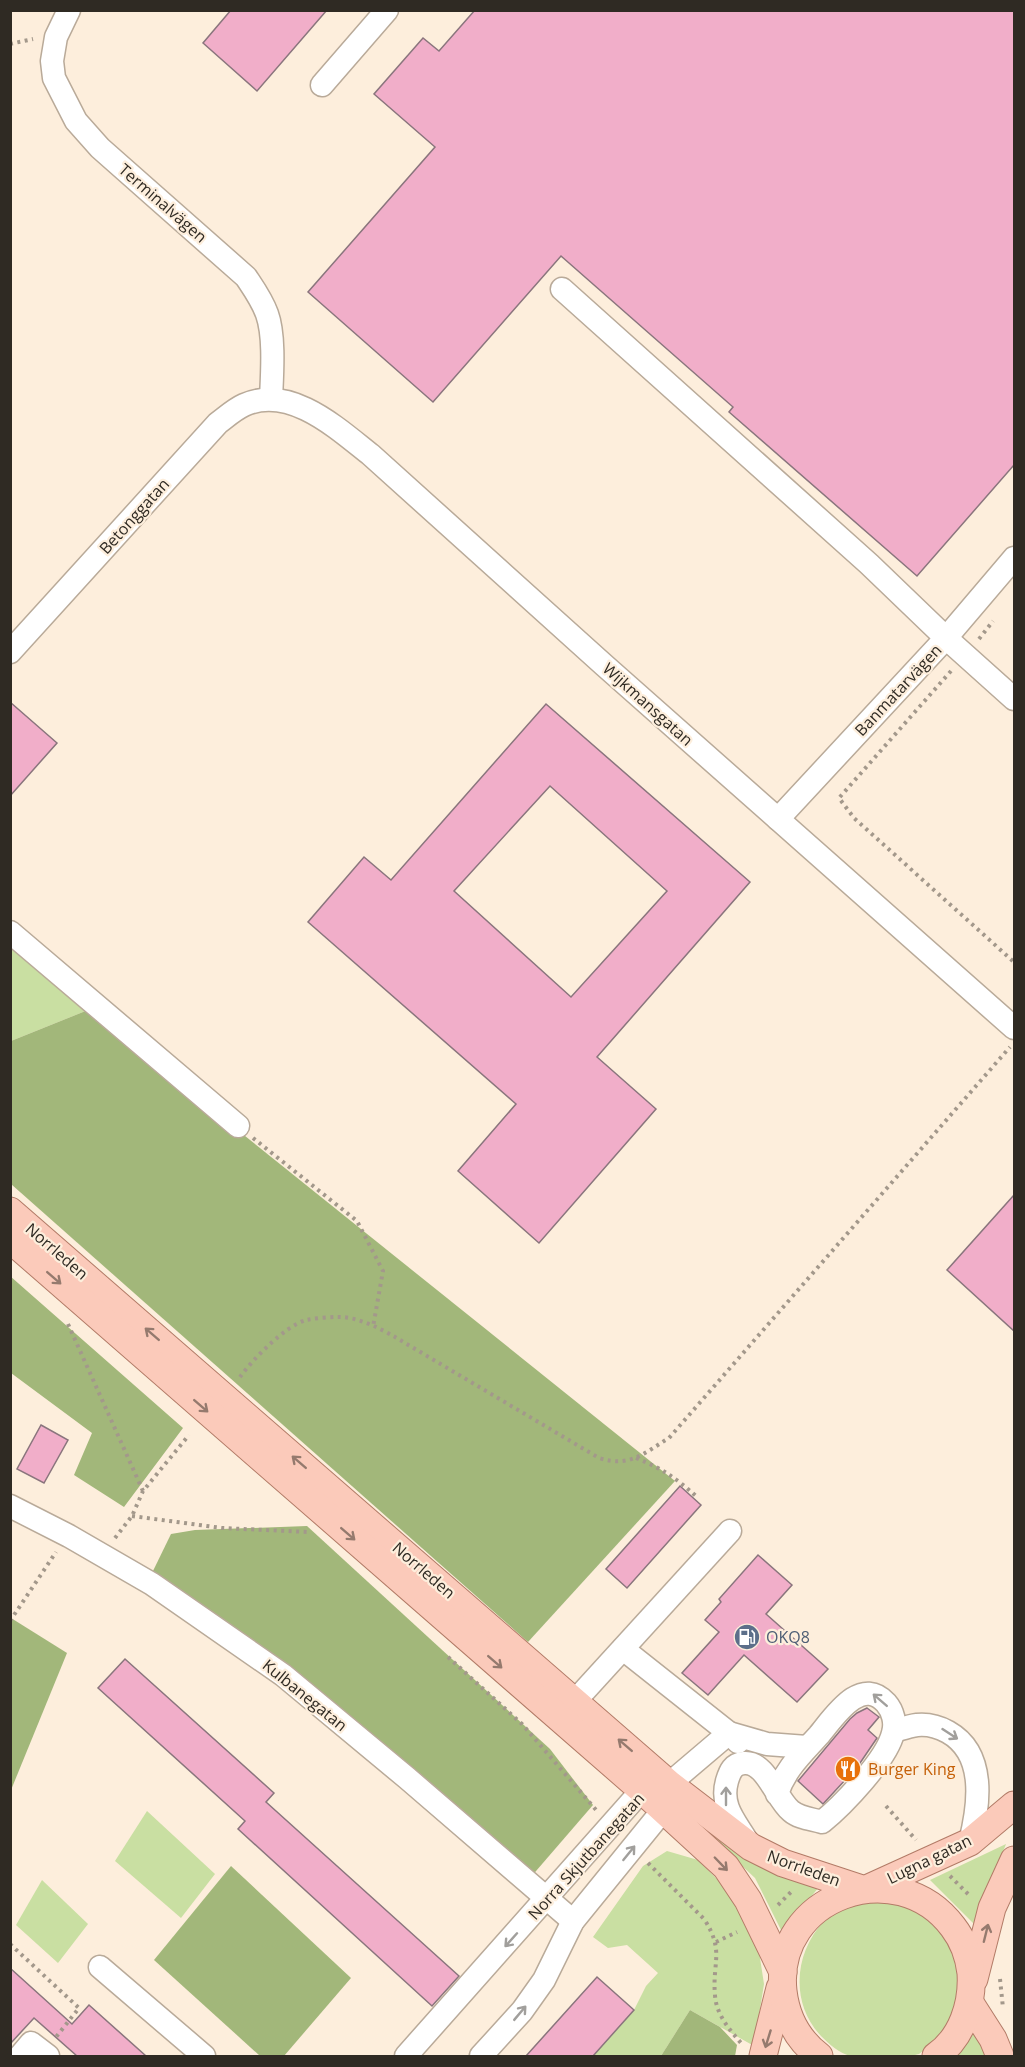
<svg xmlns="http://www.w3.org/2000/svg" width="1025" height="2067" viewBox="0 0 1025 2067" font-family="'Open Sans',sans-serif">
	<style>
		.green { fill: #c9dfa2 }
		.forest { fill: #a2b77a }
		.building { fill: #f1aec9; stroke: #8a757d; stroke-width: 1.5; fill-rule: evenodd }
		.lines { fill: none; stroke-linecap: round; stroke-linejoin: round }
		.minor-casing { stroke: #b9aa99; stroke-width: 25 }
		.major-casing { stroke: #b27b67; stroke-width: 29 }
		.path { stroke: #a3988b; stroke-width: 4; stroke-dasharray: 3 4.5; stroke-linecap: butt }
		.minor { stroke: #fff; stroke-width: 22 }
		.major { stroke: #fbcaba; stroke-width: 27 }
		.oneway { stroke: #957a6e }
		.oneway2 { stroke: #a19f9c }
		.labels { text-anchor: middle; stroke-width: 4.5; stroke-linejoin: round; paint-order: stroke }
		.street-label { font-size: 16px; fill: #2f2a23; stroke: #fdeedc }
		.service-label { font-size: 16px; fill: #4e5e75; stroke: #fdeedc; text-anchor: start }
		.food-label { font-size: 16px; fill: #c56008; stroke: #fdeedc; text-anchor: start }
	</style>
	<rect width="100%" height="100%" fill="#fdeedc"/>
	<g class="green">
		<path d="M11 946 88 1010 11 1041Z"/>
		<path d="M147 1811 215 1874 181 1918 115 1861Z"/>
		<path d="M691 1818 819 1887 782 1932 755 1878Z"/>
		<path d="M1006 1844 975 1925 930 1880Z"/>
		<path d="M667 1851 698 1860 734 1896 758 1945 764 1984 754 2046 690 2010 661 2056H593L634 2010 646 1986 658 1973 627 1945 608 1948 593 1937 643 1866Z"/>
		<path d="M42 1880 88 1924 58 1963 16 1925Z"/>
		<path d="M878 1898 906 1902 952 1938 962 1994 942 2036 919 2054 911 2056C896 2056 865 2060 851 2056 839 2053 830 2045 821 2036 790 2003 794 1953 824 1921 838 1906 859 1902 878 1898Z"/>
		<path d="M976 2030 988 2056H953Z"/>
	</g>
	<g class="forest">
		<path d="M88 1010 675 1481 528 1642 11 1184V1041Z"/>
		<path d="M10 1276 183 1428 124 1507 74 1475 92 1433 11 1373Z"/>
		<path d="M307 1526 550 1749 593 1805 530 1878 152 1573 171 1534 195 1530Z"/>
		<path d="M11 1618 67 1653 11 1790Z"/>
		<path d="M231 1866 351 1978 284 2056H260L154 1960Z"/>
		<path d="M690 2010 720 2027 737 2045 735 2056H661Z"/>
	</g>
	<g class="building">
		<path d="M231 10H327L257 91 203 43Z"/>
		<path d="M475 10H1014V465L917 576 729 412 733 407 561 256 433 402 308 292 435 147 374 94 423 38 439 51Z"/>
		<path d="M10 702 57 743 10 796Z"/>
		<path d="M546 704 750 882 597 1057 656 1109 539 1243 458 1171 516 1104 308 922 364 857 391 880ZM550 786 667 891 571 997 454 891Z"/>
		<path d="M1014 1195V1331L947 1270Z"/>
		<path d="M41 1425 68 1440 44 1483 17 1469Z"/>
		<path d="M680 1486 701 1505 627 1588 606 1569Z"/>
		<path d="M758 1555 792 1585 766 1614 828 1669 797 1702 744 1655 708 1695 682 1673 719 1632 705 1620 721 1602 719 1599Z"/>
		<path d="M125 1659 274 1793 266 1802 459 1976 432 2006 238 1829 245 1821 98 1688Z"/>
		<path d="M867 1708 879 1717 868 1730 877 1738 858 1766 823 1804 798 1781 850 1719 857 1713Z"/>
		<path d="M10 1968 72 2024 89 2005 146 2056H77L34 2018 10 2044Z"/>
		<path d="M597 1977 634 2010 593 2056H526Z"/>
	</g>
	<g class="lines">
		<g class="minor-casing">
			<g id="minor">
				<path d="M69 10 56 37 52 61 54 78 76 121 100 148 246 277C254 289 262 300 267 314 275 336 272 375 271 399"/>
				<path d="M322 85 387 10"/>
				<path d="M562 289 869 564 946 638 1014 699"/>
				<path d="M10 652 218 423C226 417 235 409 244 405 290 384 338 429 371 455L604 665 1014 1028"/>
				<path d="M778 819 946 638 1014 558"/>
				<path d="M10 932 238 1126"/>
				<path d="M10 1506 69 1536 152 1584 283 1675 407 1778 573 1921"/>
				<path d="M623 1649 729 1733 738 1742"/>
				<path d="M575 1701 730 1531"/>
				<path d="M894 1731C901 1729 909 1726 917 1725 927 1724 939 1727 948 1732 987 1754 979 1806 970 1842"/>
				<path d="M747 1841C735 1821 720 1806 727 1781 730 1771 733 1764 744 1763 766 1761 776 1799 791 1811 799 1818 812 1819 822 1822 843 1805 887 1759 893 1733 896 1723 893 1711 886 1703 861 1675 834 1717 819 1735 802 1754 785 1769 777 1794"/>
				<path d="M100 1967 204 2056"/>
				<path d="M20 2056 31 2043 48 2056"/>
				<path d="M406 2056 642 1790 669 1784 729 1733 767 1744 807 1747"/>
				<path d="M481 2056 522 2011 544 1980 573 1921 664 1809 667 1794"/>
			</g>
		</g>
		<g class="major-casing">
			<g id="major">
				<path d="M10 1211 669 1784 751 1847 783 1863 862 1889"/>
				<path d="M10 1239 642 1790 726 1867 748 1900 783 1972"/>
				<path d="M871 1887 970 1842 1014 1805"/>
				<path d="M974 1979 992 1908 1014 1860"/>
				<path d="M970 2003 993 2039 1000 2056"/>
				<path d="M763 2056 780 1988"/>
				<path d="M819 2056C798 2040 786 2017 783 1991 773 1896 897 1852 953 1927 963 1940 969 1956 971 1973 973 2004 962 2038 936 2056"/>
			</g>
		</g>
		<g class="path">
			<path d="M10 44 33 39"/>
			<path d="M979 639 993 621"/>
			<path d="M951 671 839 798 854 818 1014 962"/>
			<path d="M253 1138 357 1221 383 1271 373 1327"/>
			<path d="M68 1324 143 1491"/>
			<path d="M240 1377C253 1359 285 1326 306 1320 316 1318 329 1317 339 1317 358 1317 379 1328 395 1337L599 1458C630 1468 644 1453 669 1438L1010 1047"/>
			<path d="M636 1458C663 1469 676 1478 697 1497"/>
			<path d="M132 1516 222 1528 309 1532"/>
			<path d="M115 1538 132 1516 143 1491 189 1435"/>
			<path d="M10 1621 56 1552"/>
			<path d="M448 1657 522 1724 597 1811"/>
			<path d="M886 1806 916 1840"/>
			<path d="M648 1863 704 1919C725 1951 712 1962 715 1995 716 2014 729 2029 741 2043"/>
			<path d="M950 1876 970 1896"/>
			<path d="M778 1905 792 1891"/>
			<path d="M716 1942 737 1932"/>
			<path d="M10 1944 79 2008 56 2037"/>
			<path d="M1000 1979 1003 2008"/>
		</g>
		<use href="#minor" class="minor"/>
		<use href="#major" class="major"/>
	</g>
	<defs><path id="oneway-shaft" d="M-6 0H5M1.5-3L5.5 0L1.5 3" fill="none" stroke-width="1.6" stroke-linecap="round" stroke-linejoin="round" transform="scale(1.5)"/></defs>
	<g class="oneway">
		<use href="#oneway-shaft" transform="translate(54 1278) rotate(41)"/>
		<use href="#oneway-shaft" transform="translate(152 1334) rotate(-139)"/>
		<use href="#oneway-shaft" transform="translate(201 1406) rotate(41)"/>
		<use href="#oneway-shaft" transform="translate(299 1462) rotate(-139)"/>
		<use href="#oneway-shaft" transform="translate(348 1534) rotate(41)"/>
		<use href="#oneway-shaft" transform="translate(495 1662) rotate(41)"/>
		<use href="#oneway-shaft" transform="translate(625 1745) rotate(-139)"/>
		<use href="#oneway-shaft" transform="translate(721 1864) rotate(46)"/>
		<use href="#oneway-shaft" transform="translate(986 1933) rotate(-76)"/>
		<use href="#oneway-shaft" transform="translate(768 2039) rotate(107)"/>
	</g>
	<g class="oneway2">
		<use href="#oneway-shaft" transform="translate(880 1700) rotate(-139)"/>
		<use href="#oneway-shaft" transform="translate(950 1734) rotate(33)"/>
		<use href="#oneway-shaft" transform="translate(726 1796) rotate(-90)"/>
		<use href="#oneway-shaft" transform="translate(629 1853) rotate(-51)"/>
		<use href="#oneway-shaft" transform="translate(511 1940) rotate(132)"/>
		<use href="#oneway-shaft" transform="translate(520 2013) rotate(-50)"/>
	</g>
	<defs>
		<g id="fuel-disc" transform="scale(1.35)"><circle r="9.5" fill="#5c6f8a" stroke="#fdeedc"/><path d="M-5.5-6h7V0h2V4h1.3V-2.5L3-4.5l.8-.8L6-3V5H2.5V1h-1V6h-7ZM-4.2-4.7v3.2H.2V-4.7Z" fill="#fff"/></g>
		<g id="restaurant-disc" transform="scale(1.35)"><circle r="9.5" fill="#e8710a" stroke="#fdeedc"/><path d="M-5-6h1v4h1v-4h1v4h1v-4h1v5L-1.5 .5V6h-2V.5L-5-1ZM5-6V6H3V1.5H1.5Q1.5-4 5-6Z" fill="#fff"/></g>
	</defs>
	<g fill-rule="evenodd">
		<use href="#fuel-disc" x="747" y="1637"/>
		<use href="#restaurant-disc" x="848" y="1769"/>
	</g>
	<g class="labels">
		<g class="street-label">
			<text transform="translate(163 203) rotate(41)" y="6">Terminalvägen</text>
			<text transform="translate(134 516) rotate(-48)" y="6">Betonggatan</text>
			<text transform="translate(898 690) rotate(-47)" y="6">Banmatarvägen</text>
			<text transform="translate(648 704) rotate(42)" y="6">Wijkmansgatan</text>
			<text transform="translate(57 1251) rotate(41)" y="6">Norrleden</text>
			<text transform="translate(424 1570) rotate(41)" y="6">Norrleden</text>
			<text transform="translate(305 1695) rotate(39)" y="6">Kulbanegatan</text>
			<text transform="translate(586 1856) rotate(-48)" y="6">Norra Skjutbanegatan</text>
			<text transform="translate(929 1859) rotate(-26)" y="6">Lugna gatan</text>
			<text transform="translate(804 1868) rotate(20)" y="6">Norrleden</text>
		</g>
		<g class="service-label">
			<text x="766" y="1643">OKQ8</text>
		</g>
		<g class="food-label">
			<text x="868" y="1775">Burger King</text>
		</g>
	</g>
	<rect width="1025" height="2067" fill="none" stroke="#2f2a23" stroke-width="24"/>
</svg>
